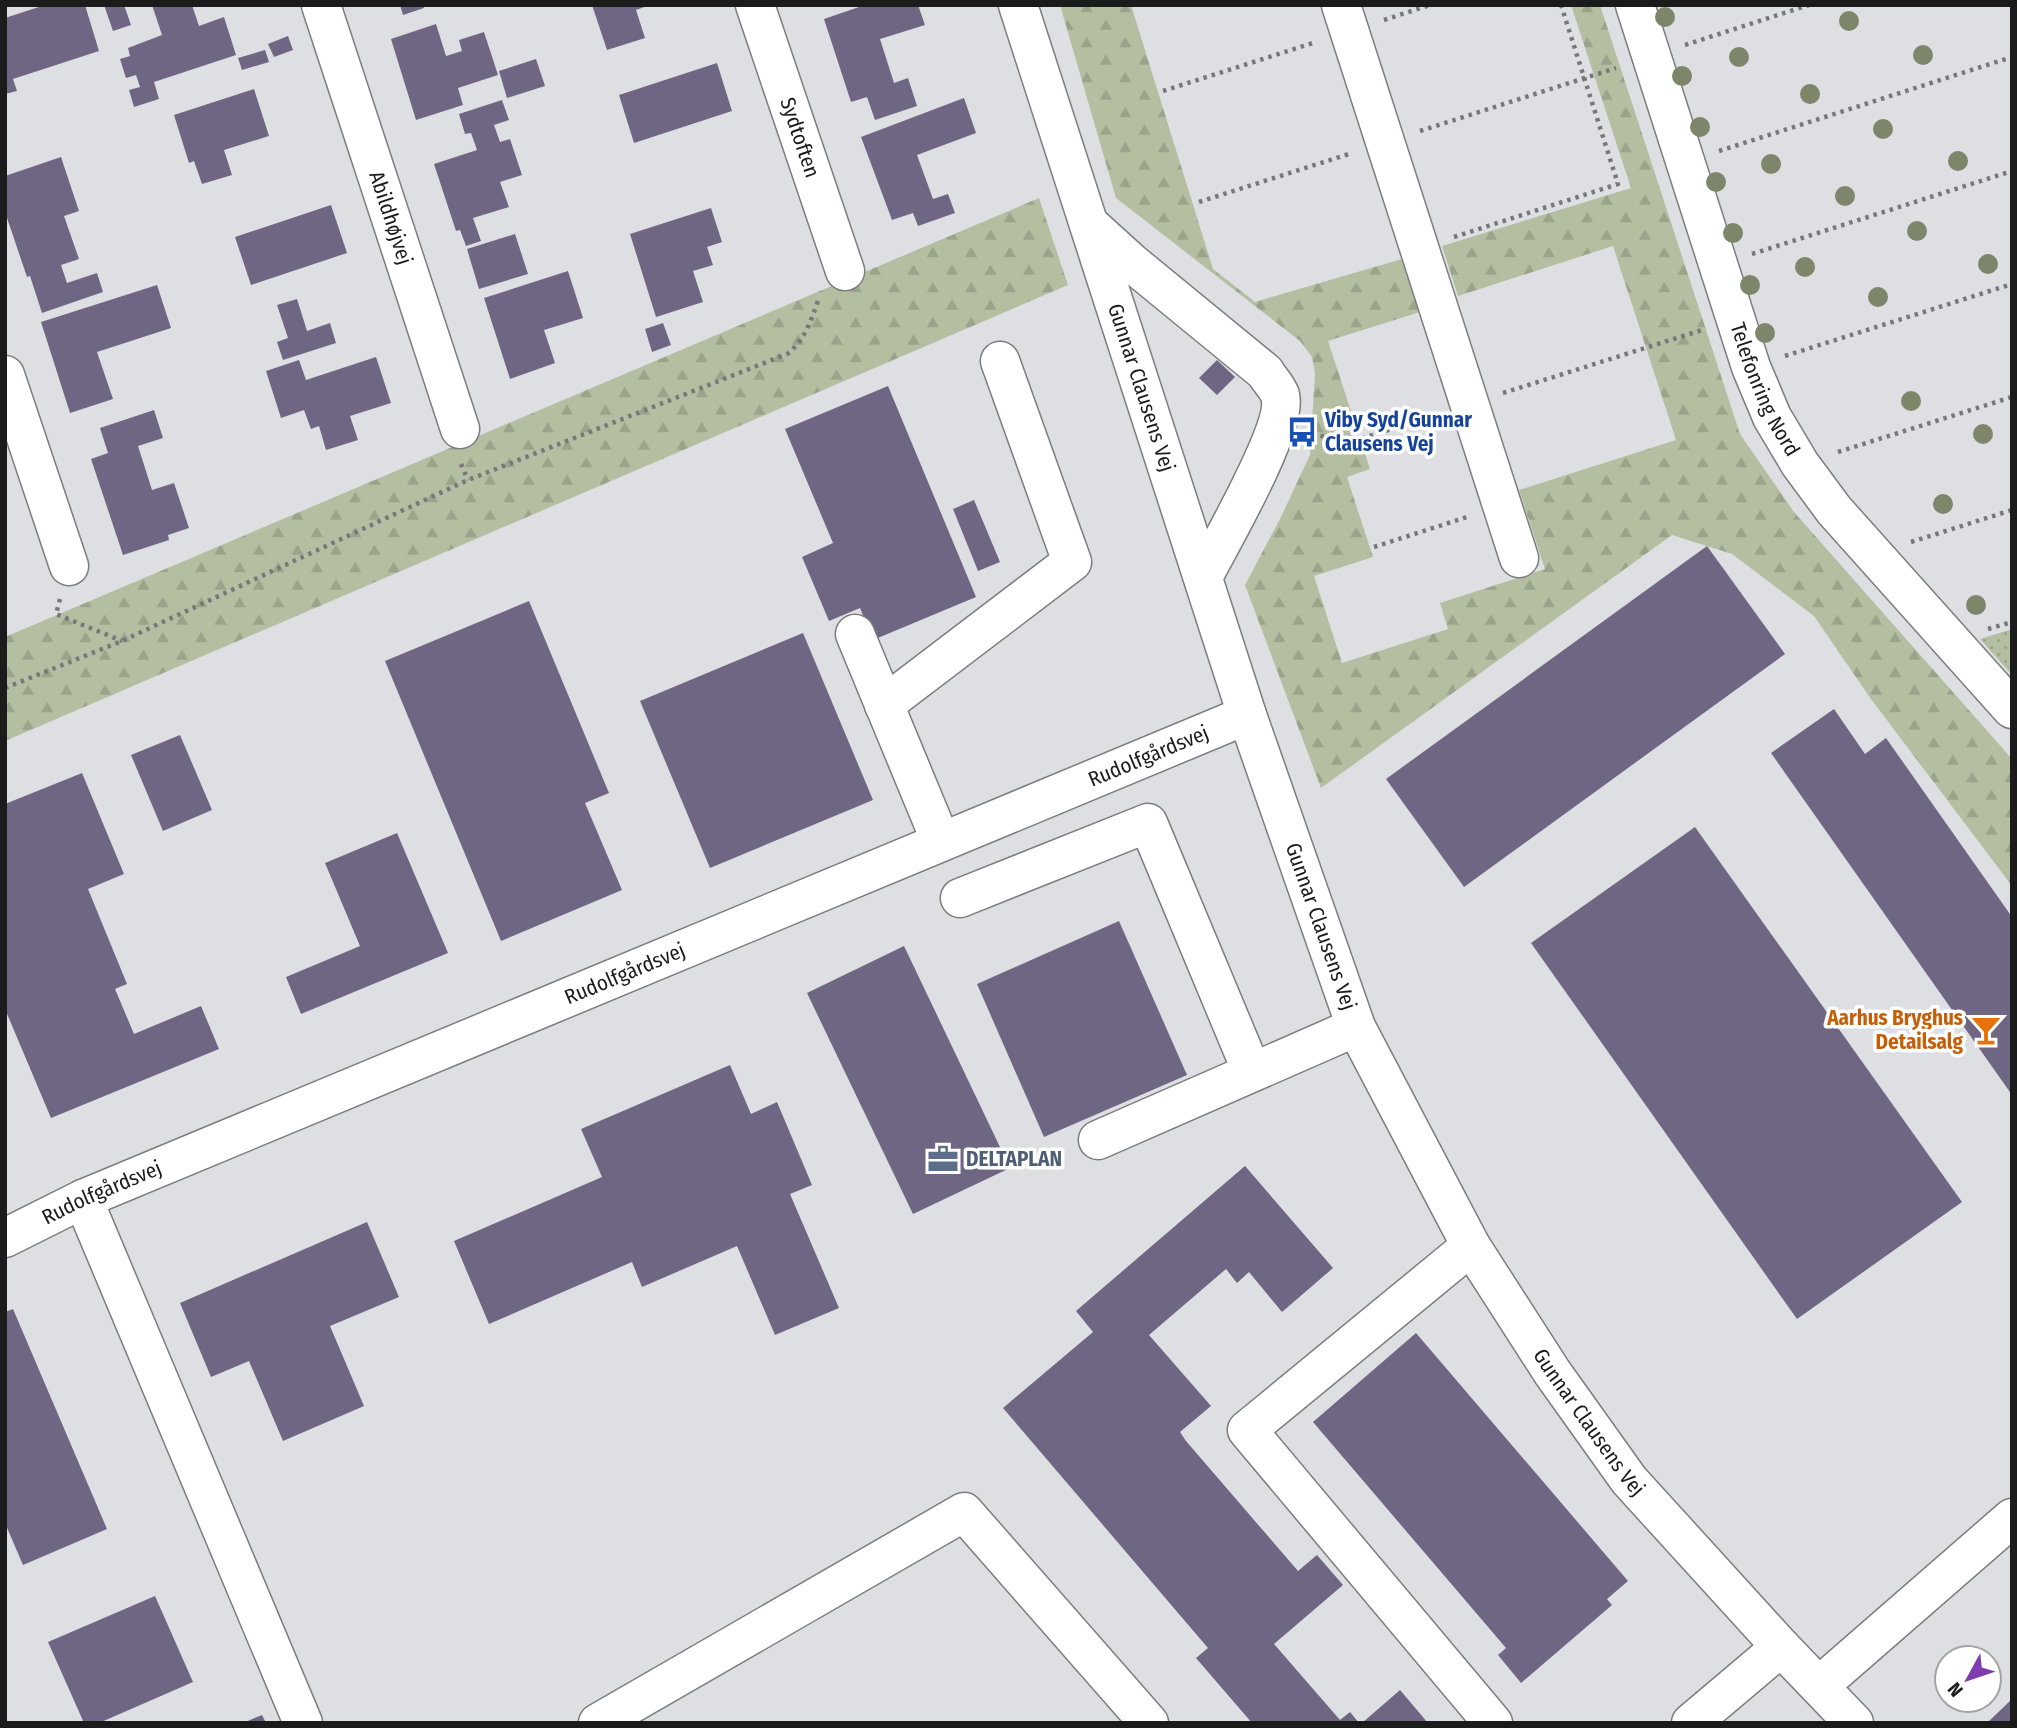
<svg xmlns="http://www.w3.org/2000/svg" width="2017" height="1728" viewBox="0 0 2017 1728" font-family="'Fira Sans Condensed',sans-serif">
	<style>
		.grass { fill: url(#grass-dots) }
		.forest { fill: url(#forest-firs) }
		.building { fill: #6f6684 }
		.lines { fill: none; stroke-linecap: round; stroke-linejoin: round }
		.minor-casing { stroke: #7d7d80; stroke-width: 41 }
		.path { stroke: #78787a; stroke-width: 4.5; stroke-dasharray: 3.5 5; stroke-linecap: butt }
		.minor { stroke: #fff; stroke-width: 38 }
		.tree { fill: #7d866b }
		.labels { text-anchor: middle; stroke-width: 7; stroke-linejoin: round; paint-order: stroke }
		.street-label { font-size: 21px; fill: #1b1b1c; stroke: #fff }
		.transit-label { font-size: 21px; font-weight: bold; fill: #164399; stroke: #fff; text-anchor: start }
		.food-label { font-size: 21px; font-weight: bold; fill: #c56008; stroke: #fff; text-anchor: end }
		.service-label { font-size: 21px; font-weight: bold; fill: #4e5e75; stroke: #fff; text-anchor: start }
	</style>
	<defs>
		<pattern id="grass-dots" width="8" height="8" patternUnits="userSpaceOnUse" patternTransform="scale(1.75)"><rect width="8" height="8" fill="#b4bfa2"/><path d="M2 2h.1M6 6h.1" fill="none" stroke="#9aa48b" stroke-width="1.8" stroke-linecap="round"/></pattern>
		<pattern id="forest-firs" width="22" height="20" patternUnits="userSpaceOnUse" patternTransform="scale(1.75)"><rect width="22" height="20" fill="#b4bfa2"/><path d="M5 1l3.5 6h-7zM16 11l3.5 6h-7z" fill="#9aa48b"/></pattern>
	</defs>
	<rect width="100%" height="100%" fill="#dedfe2"/>
	<path class="grass" d="M2012 629V675L1980 639Z"/>
	<g class="forest">
		<path d="M1060 5H1131L1213 269 1255 302 1402 259 1420 312 1328 341 1370 469 1347 477 1373 557 1314 576 1342 663 1448 629 1440 603 1545 569 1519 490 1676 440 1613 246 1458 296 1442 246 1631 188 1571 5H1600L1740 434 1794 512 2012 759V886L1871 699 1814 616 1732 554 1672 535 1321 788 1245 585 1280 519 1310 455 1315 373 1312 357 1300 341 1116 198Z"/>
		<path d="M1039 198 1068 285 5 741V637Z"/>
	</g>
	<g class="building">
		<path d="M45 5H85L99 51 13 79 17 91 5 94V18Z"/>
		<path d="M104 5H124L131 25 113 31Z"/>
		<path d="M152 5H192L199 26 224 17 236 55 154 82 159 99 134 107 129 90 140 87 136 75 126 78 120 59 130 56 128 48 162 35Z"/>
		<path d="M400 5H423L424 8 403 15Z"/>
		<path d="M592 5H650L636 10 645 38 607 50Z"/>
		<path d="M865 5H918L925 25 880 39 894 83 908 78 917 106 875 120 867 97 851 102 824 19Z"/>
		<path d="M436 24 446 56 462 51 459 40 484 32 498 75 458 88 463 105 416 120 391 39Z"/>
		<path d="M288 36 293 50 274 57 268 44Z"/>
		<path d="M265 50 269 62 242 70 238 58Z"/>
		<path d="M536 59 545 86 507 98 499 71Z"/>
		<path d="M717 63 732 111 634 143 619 95Z"/>
		<path d="M254 89 269 136 224 150 232 175 202 184 194 161 189 163 174 115Z"/>
		<path d="M964 98 976 133 917 155 933 199 948 194 955 213 918 226 913 213 892 220 861 137Z"/>
		<path d="M502 100 509 120 494 125 500 142 510 139 522 175 500 182 509 207 473 218 481 241 466 246 460 230 456 231 434 164 477 150 471 133 465 134 459 114Z"/>
		<path d="M61 157 79 211 64 216 79 259 61 265 67 283 97 273 103 292 42 313 30 276 27 277 5 212V176Z"/>
		<path d="M331 205 347 253 251 285 235 237Z"/>
		<path d="M711 208 722 242 707 247 713 265 693 271 703 302 656 317 630 234Z"/>
		<path d="M515 234 528 274 479 289 467 249Z"/>
		<path d="M568 271 583 318 544 330 555 363 510 379 484 298Z"/>
		<path d="M157 285 171 328 97 352 113 399 70 413 41 322Z"/>
		<path d="M297 299 307 331 330 323 336 343 283 360 277 342 288 338 277 305Z"/>
		<path d="M663 323 671 345 652 352 645 329Z"/>
		<path d="M376 357 391 403 350 416 358 440 326 450 319 426 311 429 304 410 281 418 266 371 299 360 306 380Z"/>
		<path d="M1217 360 1235 377 1217 395 1199 378Z"/>
		<path d="M888 386 976 597 873 640 860 608 829 621 802 557 833 543 785 429Z"/>
		<path d="M154 410 163 438 138 446 152 490 174 483 189 528 168 535 169 540 123 555 91 459 108 453 100 428Z"/>
		<path d="M974 500 1000 562 978 571 953 509Z"/>
		<path d="M1707 546 1785 654 1464 887 1386 779Z"/>
		<path d="M529 601 609 793 585 803 622 890 501 941 385 661Z"/>
		<path d="M803 633 873 800 710 868 640 701Z"/>
		<path d="M1834 709 1865 754 1886 738 2012 917V1095L1771 753Z"/>
		<path d="M180 735 212 810 163 831 131 755Z"/>
		<path d="M82 773 124 874 88 889 127 984 115 989 134 1034 201 1006 219 1049 51 1118 5 1009V804Z"/>
		<path d="M1695 827 1962 1202 1797 1319 1531 943Z"/>
		<path d="M397 833 448 953 301 1014 286 977 360 946 325 863Z"/>
		<path d="M1119 921 1187 1075 1044 1137 977 984Z"/>
		<path d="M904 946 1010 1168 913 1214 807 993Z"/>
		<path d="M730 1065 751 1114 777 1102 812 1185 790 1194 839 1308 775 1335 737 1246 642 1287 632 1262 489 1324 454 1241 602 1177 581 1129Z"/>
		<path d="M1245 1166 1333 1268 1282 1312 1249 1272 1237 1283 1226 1269 1149 1335 1211 1406 1180 1432 1186 1441 1298 1571 1317 1555 1343 1585 1274 1644 1340 1720 1350 1712 1359 1723H1252L1196 1658 1208 1648 1003 1408 1093 1332 1076 1311Z"/>
		<path d="M367 1222 399 1297 330 1326 364 1406 283 1441 249 1361 211 1377 180 1303Z"/>
		<path d="M13 1309 107 1529 23 1565 5 1523V1312Z"/>
		<path d="M1416 1333 1628 1581 1607 1599 1612 1605 1521 1683 1498 1655 1506 1648 1313 1422Z"/>
		<path d="M155 1596 193 1682 99 1723H84L48 1642Z"/>
		<path d="M1400 1690 1428 1723H1362Z"/>
		<path d="M2012 1699V1723H1987Z"/>
		<path d="M262 1715 266 1723H243Z"/>
	</g>
	<g class="lines">
		<g class="minor-casing">
			<g id="minor">
				<path id="s1" d="M321 5 460 429"/>
				<path id="s2" d="M755 5 845 271"/>
				<path id="s3" d="M1018 5 1247 715 1356 1027 1471 1246 1552 1372 1629 1480 1781 1647 1854 1723"/>
				<path d="M1341 5 1519 558"/>
				<path id="s4" d="M1635 5 1751 367 1772 417 1800 464 1834 510 2012 709"/>
				<path d="M1089 224 1132 263 1265 372C1269 379 1277 387 1280 395 1289 426 1220 544 1203 577"/>
				<path d="M5 375 69 566"/>
				<path d="M855 634 941 842"/>
				<path d="M884 705 1072 562 1000 361"/>
				<path d="M960 898 1148 823 1252 1072"/>
				<path d="M1098 1140 1356 1027"/>
				<path d="M83 1199 303 1723"/>
				<path id="s5" d="M5 1238 83 1199 1247 715"/>
				<path d="M1471 1246 1247 1430 1493 1723"/>
				<path d="M1819 1686 2012 1518"/>
				<path d="M598 1723 964 1512 1149 1723"/>
				<path d="M1691 1723 1781 1647"/>
			</g>
		</g>
		<g class="path">
			<path d="M1384 20 1430 5"/>
			<path d="M1685 45 1809 5"/>
			<path d="M1163 91 1316 42"/>
			<path d="M1420 131 1616 68"/>
			<path d="M1719 151 2012 57"/>
			<path d="M1199 202 1352 153"/>
			<path d="M1454 237 1618 184 1561 5"/>
			<path d="M1752 254 2012 171"/>
			<path d="M1785 356 2012 284"/>
			<path d="M1503 393 1702 330"/>
			<path d="M1312 434 1351 442 1435 415"/>
			<path d="M1838 452 2012 397"/>
			<path d="M461 464 468 480"/>
			<path d="M1911 542 2012 510"/>
			<path d="M1374 547 1467 517"/>
			<path d="M60 599 56 614 122 641"/>
			<path d="M1988 629 2012 622"/>
			<path d="M5 688 122 641 468 480 787 354C806 339 811 320 819 298"/>
		</g>
		<use href="#minor" class="minor"/>
	</g>
	<g class="tree">
		<circle cx="1665" cy="17" r="10"/>
		<circle cx="1849" cy="21" r="10"/>
		<circle cx="1923" cy="55" r="10"/>
		<circle cx="1739" cy="57" r="10"/>
		<circle cx="1682" cy="76" r="10"/>
		<circle cx="1810" cy="94" r="10"/>
		<circle cx="1700" cy="127" r="10"/>
		<circle cx="1883" cy="129" r="10"/>
		<circle cx="1958" cy="161" r="10"/>
		<circle cx="1771" cy="164" r="10"/>
		<circle cx="1716" cy="182" r="10"/>
		<circle cx="1845" cy="196" r="10"/>
		<circle cx="1917" cy="231" r="10"/>
		<circle cx="1733" cy="233" r="10"/>
		<circle cx="1988" cy="264" r="10"/>
		<circle cx="1805" cy="267" r="10"/>
		<circle cx="1750" cy="285" r="10"/>
		<circle cx="1878" cy="297" r="10"/>
		<circle cx="1765" cy="333" r="10"/>
		<circle cx="1911" cy="401" r="10"/>
		<circle cx="1983" cy="434" r="10"/>
		<circle cx="1943" cy="504" r="10"/>
		<circle cx="1976" cy="605" r="10"/>
	</g>
	<defs>
		<g id="bus-bare" transform="scale(2.415)"><path d="M-5-6H5V4H4V6H2V4H-2V6H-4V4H-5ZM-3.5-4V0h7V-4ZM-3.5 1.2v1.5H-2V1.2ZM2 1.2v1.5H3.5V1.2Z" fill="#1a4fb4" stroke="#fff" stroke-width="2.5" paint-order="stroke"/></g>
		<g id="bar-bare" transform="scale(2.415)"><path d="M-6-5H6L.8 .8V4.5H3.5V6h-7V4.5H-.8V.8Z" fill="#e8710a" stroke="#fff" stroke-width="2.5" paint-order="stroke"/></g>
		<g id="office-bare" transform="scale(2.415)"><path d="M-6-3h4V-5.5h4V-3h4V5H-6ZM-1-4.5V-3h2v-1.5ZM-6 0V1H6V0Z" fill="#5c6f8a" stroke="#fff" stroke-width="2.5" paint-order="stroke"/></g>
	</defs>
	<g fill-rule="evenodd">
		<use href="#bus-bare" x="1302" y="432"/>
		<use href="#bar-bare" x="1986" y="1030"/>
		<use href="#office-bare" x="943" y="1159"/>
	</g>
	<g class="labels">
		<g class="street-label">
			<text dy="7" stroke="none"><textPath href="#s2" startOffset="140">Sydtoften</textPath></text>
			<text dy="7" stroke="none"><textPath href="#s1" startOffset="224">Abildhøjvej</textPath></text>
			<text dy="7" stroke="none"><textPath href="#s3" startOffset="402">Gunnar Clausens Vej</textPath></text>
			<text dy="7" stroke="none"><textPath href="#s4" startOffset="406">Telefonring Nord</textPath></text>
			<text dy="7" stroke="none"><textPath href="#s5" startOffset="1241">Rudolfgårdsvej</textPath></text>
			<text dy="7" stroke="none"><textPath href="#s3" startOffset="970">Gunnar Clausens Vej</textPath></text>
			<text dy="7" stroke="none"><textPath href="#s5" startOffset="674">Rudolfgårdsvej</textPath></text>
			<text dy="7" stroke="none"><textPath href="#s5" startOffset="107">Rudolfgårdsvej</textPath></text>
			<text dy="7" stroke="none"><textPath href="#s3" startOffset="1536">Gunnar Clausens Vej</textPath></text>
		</g>
		<g class="transit-label">
			<text x="1325" y="427">Viby Syd/Gunnar<tspan x="1325" dy="24">Clausens Vej</tspan></text>
		</g>
		<g class="food-label">
			<text x="1963" y="1025">Aarhus Bryghus<tspan x="1963" dy="24">Detailsalg</tspan></text>
		</g>
		<g class="service-label">
			<text x="966" y="1166">DELTAPLAN</text>
		</g>
	</g>
	<rect width="2017" height="1728" fill="none" stroke="#1b1b1c" stroke-width="14"/>
	<g transform="translate(1968 1679) rotate(230)"><circle r="33" fill="#ffffff" stroke="#a4a4a4" stroke-width="2"/>
	<path d="M0-5L12 26L0 18L-12 26Z" fill="#7f3cb0"/>
	<text y="-10" font-size="19" font-weight="bold" text-anchor="middle" fill="#1b1b1c">N</text>
	</g>
</svg>
